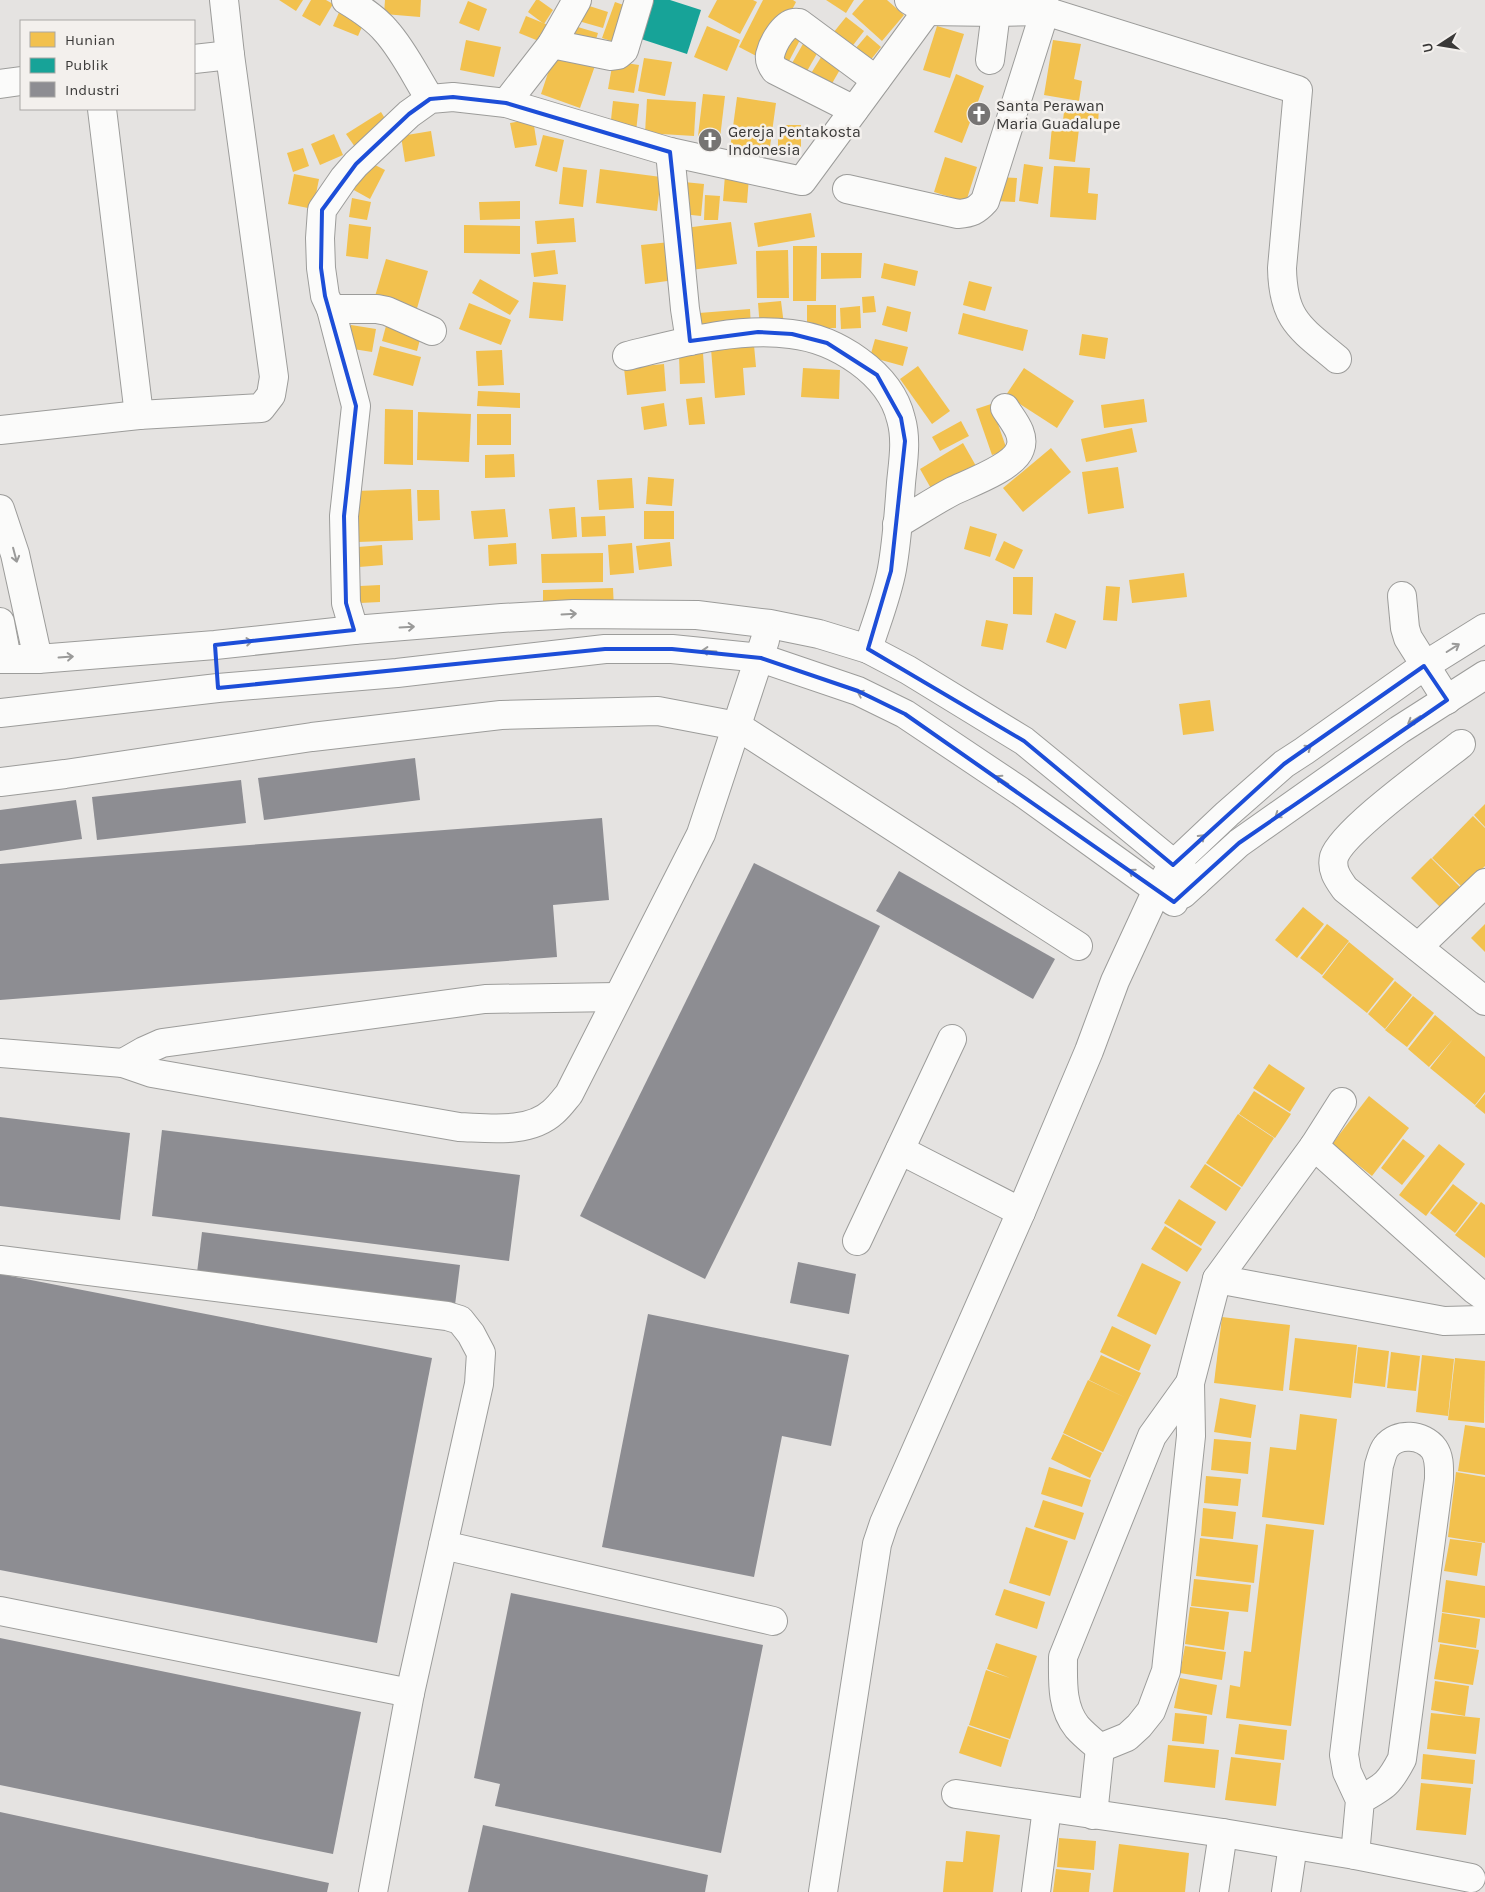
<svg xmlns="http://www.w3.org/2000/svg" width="1485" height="1892" viewBox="0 0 1485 1892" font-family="Karla,sans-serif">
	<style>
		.homes { fill: #f2c14e }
		.public { fill: #17a398 }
		.industry { fill: #8d8d92 }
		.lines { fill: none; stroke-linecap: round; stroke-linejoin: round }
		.minor-casing { stroke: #9c9c9a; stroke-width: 30 }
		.minor { stroke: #fbfbfa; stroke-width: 28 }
		.oneway { stroke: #9a9a99 }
		.marked { fill: none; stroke: #1d4ed8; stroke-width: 4; stroke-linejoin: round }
		.labels { text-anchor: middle; stroke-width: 5; stroke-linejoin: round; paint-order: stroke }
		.poi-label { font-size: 16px; fill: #3a3938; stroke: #f3f0ed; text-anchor: start }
	</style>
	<rect width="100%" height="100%" fill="#e5e3e1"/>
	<g class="homes">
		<path d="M279 0H303L296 11Z"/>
		<path d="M311 0H326L333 4 320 26 302 16Z"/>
		<path d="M385 0H421L420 17 384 14Z"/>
		<path d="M536 0H539L553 10 544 24 528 12Z"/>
		<path d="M717 0H753L757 2 740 34 708 17Z"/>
		<path d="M763 0H793L796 2 766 61 739 47Z"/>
		<path d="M826 0H854L846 13Z"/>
		<path d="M864 0H887L904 15 882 41 852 14Z"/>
		<path d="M468 1 487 9 479 31 459 23Z"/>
		<path d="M615 2 632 8 620 44 602 38Z"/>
		<path d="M580 3 608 12 603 28 575 20Z"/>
		<path d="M341 8 365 20 358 36 333 26Z"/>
		<path d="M526 16 553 27 546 44 519 33Z"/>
		<path d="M846 17 864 31 847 53 829 38Z"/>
		<path d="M571 25 598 33 593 49 567 41Z"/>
		<path d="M707 26 740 40 727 71 694 57Z"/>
		<path d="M937 26 964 34 950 78 923 70Z"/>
		<path d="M786 30 801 38 788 63 773 55Z"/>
		<path d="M867 35 881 47 865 67 850 55Z"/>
		<path d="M466 40 501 47 494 77 460 70Z"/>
		<path d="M1053 40 1081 44 1074 79 1082 81 1079 101 1044 95Z"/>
		<path d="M804 42 819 50 806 73 791 65Z"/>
		<path d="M556 49 596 63 580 108 541 94Z"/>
		<path d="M823 54 842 66 830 87 810 75Z"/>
		<path d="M644 58 672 62 665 96 638 91Z"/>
		<path d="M613 61 639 65 634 93 608 89Z"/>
		<path d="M956 74 984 86 962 143 934 132Z"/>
		<path d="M703 94 725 96 720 138 698 136Z"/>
		<path d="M737 97 776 103 769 154 730 149Z"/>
		<path d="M647 99 696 102 694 136 645 133Z"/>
		<path d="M613 101 639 104 636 132 610 129Z"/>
		<path d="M1065 104 1099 108 1098 124 1063 120Z"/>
		<path d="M381 112 389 125 355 147 346 134Z"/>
		<path d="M533 119 537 145 515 148 510 123Z"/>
		<path d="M778 125H801V155L778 154Z"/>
		<path d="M1052 126 1079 129 1075 162 1049 159Z"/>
		<path d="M431 131 435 156 405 162 401 136Z"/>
		<path d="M334 134 343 155 320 165 311 144Z"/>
		<path d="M543 135 564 140 557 172 535 166Z"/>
		<path d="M303 148 309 166 293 172 287 153Z"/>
		<path d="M945 157 977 167 966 202 934 192Z"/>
		<path d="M367 161 385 170 370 199 352 189Z"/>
		<path d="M1024 164 1043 167 1038 204 1019 201Z"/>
		<path d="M1054 166 1090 168 1088 193 1098 194 1096 220 1050 217Z"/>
		<path d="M563 167 587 170 583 207 559 204Z"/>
		<path d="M600 169 661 177 657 211 596 203Z"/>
		<path d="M294 174 319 179 313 209 288 204Z"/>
		<path d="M725 175 749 177 747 203 723 201Z"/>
		<path d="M997 177 1017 178 1015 202 995 201Z"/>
		<path d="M684 182 704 184 701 216 682 214Z"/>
		<path d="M705 195 720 196 718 220H704Z"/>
		<path d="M352 198 371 202 367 220 349 217Z"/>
		<path d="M520 201V219L480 220 479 202Z"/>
		<path d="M811 213 815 237 758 247 754 223Z"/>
		<path d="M574 218 576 242 537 244 535 221Z"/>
		<path d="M731 222 737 264 691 270 685 228Z"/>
		<path d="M349 224 371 227 368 259 346 256Z"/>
		<path d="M464 225 520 226V254L464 253Z"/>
		<path d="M670 242 675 280 645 284 641 245Z"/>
		<path d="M793 246H817L816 301H793Z"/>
		<path d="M555 250 558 274 534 277 531 253Z"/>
		<path d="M788 250 789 298H757L756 251Z"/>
		<path d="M821 253H862L861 278 821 279Z"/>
		<path d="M386 259 428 271 415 315 373 303Z"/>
		<path d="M884 263 918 271 915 286 881 278Z"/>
		<path d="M480 279 519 301 510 315 472 293Z"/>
		<path d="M969 281 992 287 985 311 963 305Z"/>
		<path d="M533 282 566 285 563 321 529 318Z"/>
		<path d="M874 296 876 312 863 313 862 297Z"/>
		<path d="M781 301 784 325 760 328 758 303Z"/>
		<path d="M469 303 511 320 501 345 459 329Z"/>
		<rect x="807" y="305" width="29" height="23"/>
		<path d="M860 306 861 328 841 329 840 308Z"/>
		<path d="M887 306 911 312 907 332 882 325Z"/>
		<path d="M750 309 751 327 700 332 699 313Z"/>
		<path d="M963 313 1028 330 1023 351 958 334Z"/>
		<path d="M387 322 422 332 417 351 382 341Z"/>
		<path d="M351 325 376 329 372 352 347 348Z"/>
		<path d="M1082 334 1108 338 1105 359 1079 355Z"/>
		<path d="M875 339 908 347 903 366 870 357Z"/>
		<path d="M754 345 756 367 743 368 745 395 715 398 711 349Z"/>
		<path d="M380 346 421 357 413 386 373 375Z"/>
		<path d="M502 350 504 385 478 386 476 351Z"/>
		<path d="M703 353 705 383 680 384 679 355Z"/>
		<path d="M664 364 666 391 627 395 624 368Z"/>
		<path d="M918 366 950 411 932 424 900 379Z"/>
		<path d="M803 368 840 370 839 399 801 397Z"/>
		<path d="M1024 368 1074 401 1057 428 1006 395Z"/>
		<path d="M478 391 520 393V408L477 406Z"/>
		<path d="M702 397 705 424 689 425 686 399Z"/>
		<path d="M1144 399 1147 422 1104 428 1101 405Z"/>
		<path d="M664 403 667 426 644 430 641 407Z"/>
		<path d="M991 404 1007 450 992 455 976 409Z"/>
		<path d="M385 409 413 410V465L384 464Z"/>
		<path d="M418 412 471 414 469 462 417 460Z"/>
		<rect x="477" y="414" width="34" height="31"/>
		<path d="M961 421 969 436 940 451 932 437Z"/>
		<path d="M1132 428 1137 452 1086 462 1081 439Z"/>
		<path d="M963 443 976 466 933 492 920 469Z"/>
		<path d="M1051 448 1071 472 1023 512 1003 488Z"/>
		<path d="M514 454 515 477 485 478V455Z"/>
		<path d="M1118 467 1124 508 1088 514 1082 472Z"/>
		<path d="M648 477 674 479 672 506 646 504Z"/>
		<path d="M632 478 634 508 599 510 597 480Z"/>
		<path d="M411 489 413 540 358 542 356 491Z"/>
		<path d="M417 490H439L440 520 418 521Z"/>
		<path d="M575 507 577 537 552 539 549 509Z"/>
		<path d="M505 509 508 537 474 539 471 511Z"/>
		<rect x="644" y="511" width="30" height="28"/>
		<path d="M605 516 606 536 582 537 581 517Z"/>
		<path d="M970 526 997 534 990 557 964 549Z"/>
		<path d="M1004 541 1023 550 1014 569 995 560Z"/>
		<path d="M670 542 672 566 639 570 636 546Z"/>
		<path d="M516 543 517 564 489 566 488 545Z"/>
		<path d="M632 543 634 573 610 575 608 545Z"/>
		<path d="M382 545 383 565 359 567 358 547Z"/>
		<path d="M603 553V582L542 583 541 554Z"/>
		<path d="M1184 573 1187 597 1132 603 1129 580Z"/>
		<path d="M1013 577H1033L1032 615 1013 614Z"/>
		<path d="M380 585V602L360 603V586Z"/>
		<path d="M1106 586 1120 587 1117 621 1103 620Z"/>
		<path d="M613 588 614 609 543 611V590Z"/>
		<path d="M1055 613 1076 621 1066 649 1046 642Z"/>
		<path d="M986 620 1008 624 1003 650 981 646Z"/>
		<path d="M1210 700 1214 731 1183 735 1179 704Z"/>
		<path d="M1485 804V827L1474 815Z"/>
		<path d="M1473 816 1485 828V866L1463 888 1432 858Z"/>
		<path d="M1431 858 1462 889 1442 909 1411 878Z"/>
		<path d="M1303 907 1324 924 1297 958 1275 940Z"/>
		<path d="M1327 924 1349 941 1322 975 1300 958Z"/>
		<path d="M1485 924V952L1471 938Z"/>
		<path d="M1349 942 1394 979 1367 1013 1322 977Z"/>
		<path d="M1395 981 1412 995 1385 1029 1368 1014Z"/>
		<path d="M1413 996 1434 1013 1407 1047 1385 1030Z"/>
		<path d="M1435 1015 1485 1057V1092L1475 1105 1430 1068 1453 1039 1429 1067 1408 1049Z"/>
		<path d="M1269 1064 1305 1088 1290 1112 1253 1088Z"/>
		<path d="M1254 1091 1291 1114 1275 1138 1239 1114Z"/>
		<path d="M1485 1094V1114L1475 1106Z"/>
		<path d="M1369 1096 1409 1128 1372 1176 1332 1144Z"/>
		<path d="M1238 1114 1274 1138 1242 1187 1206 1163Z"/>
		<path d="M1403 1139 1425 1156 1402 1185 1381 1168Z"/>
		<path d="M1439 1144 1465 1164 1426 1216 1399 1195Z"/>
		<path d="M1205 1164 1241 1188 1226 1211 1190 1187Z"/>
		<path d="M1453 1184 1478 1203 1455 1233 1430 1213Z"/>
		<path d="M1179 1199 1216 1222 1201 1246 1164 1223Z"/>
		<path d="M1481 1202 1485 1205V1258L1455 1235Z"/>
		<path d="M1165 1226 1202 1249 1187 1272 1151 1249Z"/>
		<path d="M1142 1263 1181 1282 1156 1335 1117 1316Z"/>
		<path d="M1222 1317 1290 1325 1283 1391 1214 1383Z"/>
		<path d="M1112 1326 1151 1345 1139 1371 1100 1352Z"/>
		<path d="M1295 1338 1357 1345 1351 1398 1289 1390Z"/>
		<path d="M1358 1347 1389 1351 1385 1387 1354 1383Z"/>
		<path d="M1391 1352 1420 1356 1416 1391 1387 1388Z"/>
		<path d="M1101 1355 1141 1373 1103 1452 1063 1433 1088 1380 1126 1398 1089 1380Z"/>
		<path d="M1422 1355 1454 1359 1448 1416 1416 1412Z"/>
		<path d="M1455 1358 1485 1361 1484 1423 1448 1420Z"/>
		<path d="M1220 1398 1256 1405 1251 1438 1214 1432Z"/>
		<path d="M1300 1414 1337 1419 1324 1525 1262 1517 1270 1447 1296 1450Z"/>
		<path d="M1465 1425 1485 1428V1475L1458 1471Z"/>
		<path d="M1063 1434 1102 1453 1090 1478 1051 1459Z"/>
		<path d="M1214 1439 1251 1442 1248 1474 1211 1470Z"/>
		<path d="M1049 1467 1091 1480 1082 1507 1041 1494Z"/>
		<path d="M1456 1472 1485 1477V1543L1448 1537Z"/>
		<path d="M1206 1476 1241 1479 1238 1506 1204 1503Z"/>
		<path d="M1043 1500 1084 1513 1075 1540 1034 1527Z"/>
		<path d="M1203 1508 1236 1512 1233 1539 1201 1536Z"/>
		<path d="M1266 1524 1314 1530 1291 1726 1226 1718 1230 1685 1240 1687 1244 1651 1251 1652Z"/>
		<path d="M1026 1527 1068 1541 1050 1596 1009 1583Z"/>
		<path d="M1200 1538 1258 1545 1254 1583 1196 1576Z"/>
		<path d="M1450 1539 1482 1543 1477 1576 1444 1571Z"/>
		<path d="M1194 1579 1251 1585 1248 1612 1191 1606Z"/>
		<path d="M1446 1580 1485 1586V1618L1442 1612Z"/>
		<path d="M1004 1589 1045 1602 1037 1629 995 1615Z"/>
		<path d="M1190 1607 1229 1612 1224 1650 1185 1644Z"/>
		<path d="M1442 1613 1480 1619 1476 1648 1438 1642Z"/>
		<path d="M996 1643 1037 1656 1010 1739 969 1725 986 1670 1010 1678 987 1669Z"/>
		<path d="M1440 1644 1479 1650 1473 1685 1434 1679Z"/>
		<path d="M1185 1646 1226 1652 1222 1680 1180 1673Z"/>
		<path d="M1180 1678 1217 1685 1212 1715 1174 1708Z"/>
		<path d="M1435 1681 1469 1686 1465 1716 1431 1710Z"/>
		<path d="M1175 1713 1207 1716 1204 1744 1172 1741Z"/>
		<path d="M1431 1713 1480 1718 1476 1754 1427 1749Z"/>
		<path d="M1239 1724 1287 1730 1284 1760 1235 1754Z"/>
		<path d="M968 1726 1009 1740 1001 1767 959 1753Z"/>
		<path d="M1168 1745 1219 1750 1215 1788 1164 1782Z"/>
		<path d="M1423 1754 1475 1760 1473 1784 1421 1779Z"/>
		<path d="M1231 1757 1281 1763 1276 1806 1225 1800Z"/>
		<path d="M1421 1783 1471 1788 1466 1835 1416 1830Z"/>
		<path d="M966 1831 1000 1835 993 1892H943L946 1861 963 1862Z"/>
		<path d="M1059 1838 1096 1841 1094 1870 1057 1867Z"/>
		<path d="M1119 1844 1189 1853 1185 1892H1113Z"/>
		<path d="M1056 1869 1091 1873 1089 1892H1053Z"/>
	</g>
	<path class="public" d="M647 0H670L701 10 687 54 635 37Z"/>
	<g class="industry">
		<path d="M415 758 420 800 264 820 258 778Z"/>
		<path d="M241 780 246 823 97 840 92 797Z"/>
		<path d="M76 800 82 839 0 851V810Z"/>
		<path d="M602 818 609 900 553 905 557 957 0 1000V864Z"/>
		<path d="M754 863 880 926 705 1279 580 1216Z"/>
		<path d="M899 871 1055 959 1033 999 876 911Z"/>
		<path d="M0 1117 130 1133 120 1220 0 1206Z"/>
		<path d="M162 1130 520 1175 509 1261 152 1216Z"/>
		<path d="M202 1232 460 1265 454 1313 196 1281Z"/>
		<path d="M798 1262 856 1274 849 1314 790 1303Z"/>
		<path d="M0 1274 432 1358 377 1643 0 1570Z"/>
		<path d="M648 1314 849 1355 831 1446 782 1436 754 1577 602 1547Z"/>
		<path d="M511 1593 763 1645 721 1853 495 1806 500 1784 474 1778Z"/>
		<path d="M0 1638 361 1712 333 1854 0 1785Z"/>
		<path d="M0 1812 329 1883 327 1892H0Z"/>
		<path d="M483 1825 708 1875 705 1892H468Z"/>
	</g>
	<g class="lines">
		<g class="minor-casing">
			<g id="minor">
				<path d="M346 0C361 9 375 18 386 31 404 51 416 77 430 99"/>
				<path d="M909 0 927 11 996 12 1045 11 1298 90 1282 268C1283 320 1300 328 1337 359"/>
				<path d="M552 44 611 56 618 55 624 50 639 0"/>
				<path d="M194 59 230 55"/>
				<path d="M990 60 996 12"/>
				<path d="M0 84 21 81"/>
				<path d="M506 103 552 44 577 0"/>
				<path d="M102 109 139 415"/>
				<path d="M854 110 775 70C772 66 769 61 770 55 773 43 785 20 799 23L876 80"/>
				<path d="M670 152 685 309 690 341"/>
				<path d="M847 189 958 214C971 213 976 211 985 201L1045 11 1044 0"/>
				<path d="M331 309H377L387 311 432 331"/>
				<path d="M627 356C680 343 736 327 791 334 836 339 890 373 901 419 907 440 903 462 901 483 899 512 897 541 892 569 887 596 876 623 868 649"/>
				<path d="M0 430 139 415 261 408 271 395 274 377 230 55 224 0"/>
				<path d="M0 509 15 554 38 659"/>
				<path d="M897 524C916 513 934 501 953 491 970 483 1014 467 1020 449 1026 434 1012 420 1005 408"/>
				<path d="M1402 596 1405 628 1408 638 1447 700"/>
				<path d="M0 622 7 659"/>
				<path d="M354 630 346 603 344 516 356 406 331 309 325 296 321 268 320 238 322 210 344 178 356 164 409 114 430 99 453 97 506 103 670 152 802 181 927 11"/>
				<path d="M0 659H38L215 645 354 630 502 618 573 614 697 615 770 624 819 634 868 649 908 670 1024 741 1196 882"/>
				<path d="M0 713 218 688 397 673 605 649H672L761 658 858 691 905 714 1020 791 1174 902"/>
				<path d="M1461 744C1435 765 1343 830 1334 857 1331 870 1338 879 1345 889L1485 1001"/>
				<path d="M0 782 65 774 312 737 501 715 658 711 737 726 1078 946"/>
				<path d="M1183 894 1239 843 1399 730 1485 675"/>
				<path d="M1418 947 1485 883"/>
				<path d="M0 1053 123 1063 152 1073 459 1127C489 1128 529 1134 553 1112 559 1107 564 1100 569 1094L701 834 765 640"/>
				<path d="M123 1063 144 1051 162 1043 485 999 617 997"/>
				<path d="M1314 1146 1475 1290 1485 1297"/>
				<path d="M900 1150 1021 1212"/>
				<path d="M857 1241 952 1039"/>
				<path d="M0 1260 447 1316 460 1320 471 1334 481 1353 479 1384 410 1693 373 1892"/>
				<path d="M1217 1279 1444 1321 1482 1320 1485 1318"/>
				<path d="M443 1545 773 1621"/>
				<path d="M0 1611 410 1693"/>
				<path d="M1100 1748 1127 1737 1139 1726 1151 1711 1166 1671 1191 1436 1190 1383 1217 1279 1314 1146 1342 1102"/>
				<path d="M1100 1748C1093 1742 1084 1735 1077 1727 1061 1707 1063 1681 1063 1657L1152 1436 1190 1383"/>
				<path d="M956 1794 1223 1833 1355 1855 1471 1878"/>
				<path d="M1093 1815 1100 1748"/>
				<path d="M1355 1855 1360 1800 1347 1772 1344 1755 1379 1465C1381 1460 1382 1452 1386 1447 1397 1432 1423 1434 1434 1449 1440 1458 1439 1468 1439 1479L1402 1759C1389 1784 1385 1786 1360 1800"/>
				<path d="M823 1892 877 1544 884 1523 1021 1212 1089 1051 1115 981 1157 890 1173 865 1227 814 1284 764 1304 751 1424 666 1485 628"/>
				<path d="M1036 1892 1047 1808"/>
				<path d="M1214 1892 1223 1833"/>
				<path d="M1286 1892 1293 1845"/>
			</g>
		</g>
		<use href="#minor" class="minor"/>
	</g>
	<defs><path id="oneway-shaft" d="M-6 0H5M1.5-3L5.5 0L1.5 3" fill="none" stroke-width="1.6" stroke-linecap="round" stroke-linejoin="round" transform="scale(1.25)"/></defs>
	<g class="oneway">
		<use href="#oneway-shaft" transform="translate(15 555) rotate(75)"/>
		<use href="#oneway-shaft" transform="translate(569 614) rotate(-3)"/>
		<use href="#oneway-shaft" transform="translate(407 627) rotate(-3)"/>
		<use href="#oneway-shaft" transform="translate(245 642) rotate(-6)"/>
		<use href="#oneway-shaft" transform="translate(1453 648) rotate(-32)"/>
		<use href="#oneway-shaft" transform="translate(709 651) rotate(-176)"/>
		<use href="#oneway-shaft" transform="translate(66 657) rotate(-4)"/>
		<use href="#oneway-shaft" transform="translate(864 695) rotate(-155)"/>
		<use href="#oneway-shaft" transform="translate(1414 720) rotate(148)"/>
		<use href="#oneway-shaft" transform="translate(1305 750) rotate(-34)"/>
		<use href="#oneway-shaft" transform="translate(1002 780) rotate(-148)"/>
		<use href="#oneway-shaft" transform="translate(1281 813) rotate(144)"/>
		<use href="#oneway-shaft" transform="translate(1199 840) rotate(-44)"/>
		<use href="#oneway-shaft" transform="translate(1135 874) rotate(-144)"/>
	</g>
	<path class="marked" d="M453 97 506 103 670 152 690 341 758 332 792 334 827 343 877 375 901 418 905 441 891 571 868 649 1024 741 1173 865 1284 764 1424 666 1447 700 1239 843 1174 902 905 714 858 691 761 658 672 649H605L218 688 215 645 354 630 346 603 344 516 356 406 325 296 321 268 322 210 356 164 409 114 430 99Z"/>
	<defs>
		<g id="church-disc" transform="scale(1.25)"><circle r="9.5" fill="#767473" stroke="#f3f0ed"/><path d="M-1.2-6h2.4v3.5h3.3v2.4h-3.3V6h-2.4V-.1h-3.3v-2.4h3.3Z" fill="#fff"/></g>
	</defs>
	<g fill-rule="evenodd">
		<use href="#church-disc" x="979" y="114"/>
		<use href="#church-disc" x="710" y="140"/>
	</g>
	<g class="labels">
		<g class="poi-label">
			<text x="996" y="111">Santa Perawan<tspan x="996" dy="18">Maria Guadalupe</tspan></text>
			<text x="728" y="137">Gereja Pentakosta<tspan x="728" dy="18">Indonesia</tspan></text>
		</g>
	</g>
	<rect x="20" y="20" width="175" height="90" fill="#f3f0ed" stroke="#a9a7a5"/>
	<rect x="30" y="32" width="25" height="15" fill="#f2c14e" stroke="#a9a7a5"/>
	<text x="65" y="45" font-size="15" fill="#3a3938">Hunian</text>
	<rect x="30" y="58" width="25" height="15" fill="#17a398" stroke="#a9a7a5"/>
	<text x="65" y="70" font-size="15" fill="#3a3938">Publik</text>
	<rect x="30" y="82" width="25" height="15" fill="#8d8d92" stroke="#a9a7a5"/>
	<text x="65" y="95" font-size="15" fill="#3a3938">Industri</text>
	<g transform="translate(1440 45) rotate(258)" stroke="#f3f0ed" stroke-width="4" paint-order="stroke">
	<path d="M0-4L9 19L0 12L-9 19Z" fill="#3a3938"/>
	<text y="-8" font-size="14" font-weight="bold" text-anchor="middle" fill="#3a3938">U</text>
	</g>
</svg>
